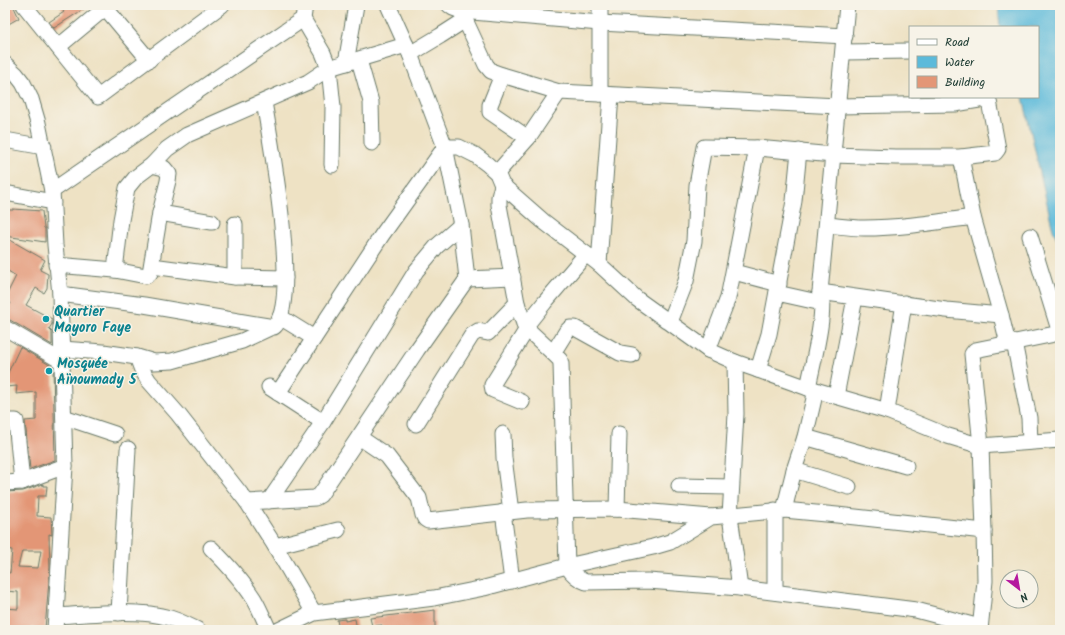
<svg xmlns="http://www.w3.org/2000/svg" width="1065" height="635" viewBox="0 0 1065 635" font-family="Kalam,sans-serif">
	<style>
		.water { fill: #5cbada; stroke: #3e7c87 }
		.building { fill: #e39676; fill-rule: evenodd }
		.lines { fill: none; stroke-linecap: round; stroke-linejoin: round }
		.minor-casing { stroke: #677766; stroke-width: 17 }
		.minor { stroke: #fff; stroke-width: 15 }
		.culture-dot { fill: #0f9aa8; stroke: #f7f3e8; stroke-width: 1.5 }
		.labels { text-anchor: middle; stroke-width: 3; stroke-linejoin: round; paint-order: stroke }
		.culture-label { font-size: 14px; font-weight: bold; fill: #0d838f; stroke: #f7f3e8; text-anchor: start }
	</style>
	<rect width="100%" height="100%" fill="#f7f3e8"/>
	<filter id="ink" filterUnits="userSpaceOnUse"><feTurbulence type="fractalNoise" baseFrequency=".025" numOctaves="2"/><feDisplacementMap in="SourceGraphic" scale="8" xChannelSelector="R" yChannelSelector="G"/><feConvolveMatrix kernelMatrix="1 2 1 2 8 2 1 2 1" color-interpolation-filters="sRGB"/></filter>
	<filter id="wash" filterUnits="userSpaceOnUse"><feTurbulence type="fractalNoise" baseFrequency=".012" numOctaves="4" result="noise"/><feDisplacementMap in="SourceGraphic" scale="16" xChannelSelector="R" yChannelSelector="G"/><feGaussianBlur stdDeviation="0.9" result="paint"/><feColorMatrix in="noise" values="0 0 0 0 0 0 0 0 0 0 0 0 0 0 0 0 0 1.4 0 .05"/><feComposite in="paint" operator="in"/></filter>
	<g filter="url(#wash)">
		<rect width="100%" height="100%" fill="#eee2c4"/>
		<path class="water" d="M998 5H1060V245L1053 230 1023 97H1038V27H1000Z"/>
		<g id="blocks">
			<g class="building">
				<path d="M10 5H13L19 18 5 26V8Z"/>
				<path d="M59 5H90L54 28 49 22 64 12Z"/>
				<path d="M13 209 42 211 44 228H45V242L5 236V210H13Z"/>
				<path d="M5 237 45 260 40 270 48 274 47 288 44 293 36 288 26 305 52 319V324L49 329 52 332V345L10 320 5 319V311L11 303 5 300V298L16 276 5 269Z"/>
				<path d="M20 347 53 367 55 460 30 469 25 421 36 420V392L16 394 17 386 5 387V379Z"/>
				<path d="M43 484V486H47L46 496H38L37 516 51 517 52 535 49 534 50 568 45 629 31 627 32 630H5V608L18 609V592L5 591V572L10 573 12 550 5 549V492L23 491ZM22 551H41L38 568 18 567Z"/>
				<path d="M435 610V628L416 630H383L382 625 372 626 370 618Z"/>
				<path d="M345 619V621L355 619 357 630H339L337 620Z"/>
			</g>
		</g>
	</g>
	<g filter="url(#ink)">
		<use href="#blocks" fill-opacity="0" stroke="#677766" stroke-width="1"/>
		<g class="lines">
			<g class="minor-casing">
				<g id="minor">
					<path d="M24 5 98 97 222 5"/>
					<path d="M103 5 149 60"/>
					<path d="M305 5 303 19 323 53 329 68 333 107 332 165"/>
					<path d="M449 5 453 8 461 11 600 23 845 36"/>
					<path d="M461 11 486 65 491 71 502 75 559 92 838 106 955 104 985 99 989 101 998 149 995 153 961 157H896L833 155 757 148 704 147 697 185 694 241 686 281 670 322"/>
					<path d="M58 47 105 8"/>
					<path d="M844 52 910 51"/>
					<path d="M410 54 440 36 465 20"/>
					<path d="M359 60 371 102 372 143"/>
					<path d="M346 63 356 5"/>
					<path d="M5 64 16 74 23 83 31 99 38 123 52 191 55 245 60 294 65 466 55 630"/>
					<path d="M502 75 490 105V112L528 138"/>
					<path d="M600 94V5"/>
					<path d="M5 140 44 147"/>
					<path d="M961 157 973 217 1001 315 1008 344"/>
					<path d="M497 173 528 138 559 92"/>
					<path d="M502 185 499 197V205L517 303 525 327 553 353 560 360 561 364 567 566C572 574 577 579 586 582L648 581 740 588 916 610 980 627"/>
					<path d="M52 191 303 19"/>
					<path d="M5 193 53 202"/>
					<path d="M160 213 212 222"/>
					<path d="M827 225C839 226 852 228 864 228 901 228 937 222 973 217"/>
					<path d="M1030 236 1060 333"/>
					<path d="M599 264 611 95"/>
					<path d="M56 265 115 270 146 276 150 273 160 213 168 181 169 174 164 168 152 165"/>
					<path d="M152 266 235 277 285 278"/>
					<path d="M115 270 121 220 127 188 136 177 152 165 167 149 187 135 308 82 329 68 406 45"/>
					<path d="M734 272 779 284"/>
					<path d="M235 277V224"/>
					<path d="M467 279 513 277"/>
					<path d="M820 292 946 310 1001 315"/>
					<path d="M777 293 822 303"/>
					<path d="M60 294 144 305 274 327"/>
					<path d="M280 317 314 338"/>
					<path d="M525 327 545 302 586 254"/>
					<path d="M5 328 63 362"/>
					<path d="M1014 342 1029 418 1030 442"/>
					<path d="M62 349 103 352 137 357 154 362 172 361 242 341 276 325C299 294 271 143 264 102"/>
					<path d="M708 350 728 298 757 148"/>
					<path d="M553 353 566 332 570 328H575L620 353 632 355"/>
					<path d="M137 357 142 370 149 381 178 414 247 502 275 546 314 613"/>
					<path d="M735 362 736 414 730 516 740 588"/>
					<path d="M758 370 769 334 794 201 799 151"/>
					<path d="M269 387 323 422"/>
					<path d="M808 388C812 366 827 311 820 292L847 5"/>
					<path d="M278 393 382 235 445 147H459L475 155 487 164 497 173 502 185 543 221 599 264 637 299 708 350 735 362 758 370 808 388 887 411 948 436 981 446 1060 440"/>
					<path d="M836 396 855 298"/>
					<path d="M522 402 493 390 492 385 527 329"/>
					<path d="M887 411 904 303"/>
					<path d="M64 417 115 434"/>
					<path d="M5 421H16L22 482"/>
					<path d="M416 424 472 335 478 331 488 333 517 303"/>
					<path d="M503 434 504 458 511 512"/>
					<path d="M359 437 387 456 419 498 423 515 425 519 428 521 527 510 617 509 711 517"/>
					<path d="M805 437 906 466"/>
					<path d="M794 470 849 487"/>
					<path d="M5 483 22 482 65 466"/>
					<path d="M679 486 731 487"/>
					<path d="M269 501 323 422 416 271 437 246 461 225"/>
					<path d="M247 502 315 498 320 495 417 350 467 279 461 225 445 147 410 54 388 5"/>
					<path d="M617 509 619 434"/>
					<path d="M784 510 794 470 805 437 816 390"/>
					<path d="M503 512 512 581"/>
					<path d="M275 546 338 530"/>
					<path d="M211 548C227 564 242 580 254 599 260 609 264 620 269 630"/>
					<path d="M775 592V510"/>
					<path d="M119 613 128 449"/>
					<path d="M57 616C90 614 138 608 170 618 180 621 189 626 198 630"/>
					<path d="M279 630 314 613 434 598 484 588 567 566 653 547 670 542 711 517 784 510 837 515 984 531"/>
					<path d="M980 630 985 581 984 531 981 446 972 354 975 350 1060 333"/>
				</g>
			</g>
			<use href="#minor" class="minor"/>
		</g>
	</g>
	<g class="culture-dot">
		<circle cx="46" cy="319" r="4"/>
		<circle cx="49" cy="371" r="4"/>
	</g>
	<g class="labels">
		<g class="culture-label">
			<text x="54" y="316">Quartier<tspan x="54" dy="16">Mayoro Faye</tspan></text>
			<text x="57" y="368">Mosquée<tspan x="57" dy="16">Aïnoumady 5</tspan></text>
		</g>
	</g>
	<rect width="1065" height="635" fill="none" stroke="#f7f3e8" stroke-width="20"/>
	<rect x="909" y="26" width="130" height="72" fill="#f7f3e8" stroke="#a1aaa0"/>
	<rect x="917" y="39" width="20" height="6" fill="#ffffff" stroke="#a1aaa0"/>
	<text x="945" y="46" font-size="12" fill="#1f3d34">Road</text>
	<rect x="917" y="56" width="20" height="12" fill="#5cbada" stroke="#a1aaa0"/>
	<text x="945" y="66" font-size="12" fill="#1f3d34">Water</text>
	<rect x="917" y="76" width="20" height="12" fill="#e39676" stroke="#a1aaa0"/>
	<text x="945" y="86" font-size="12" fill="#1f3d34">Building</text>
	<g transform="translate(1019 589) rotate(149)"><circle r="19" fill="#f7f3e8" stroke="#a1aaa0"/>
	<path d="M0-3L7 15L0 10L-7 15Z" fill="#b5179e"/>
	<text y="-6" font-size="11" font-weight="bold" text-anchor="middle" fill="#1f3d34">N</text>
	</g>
</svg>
